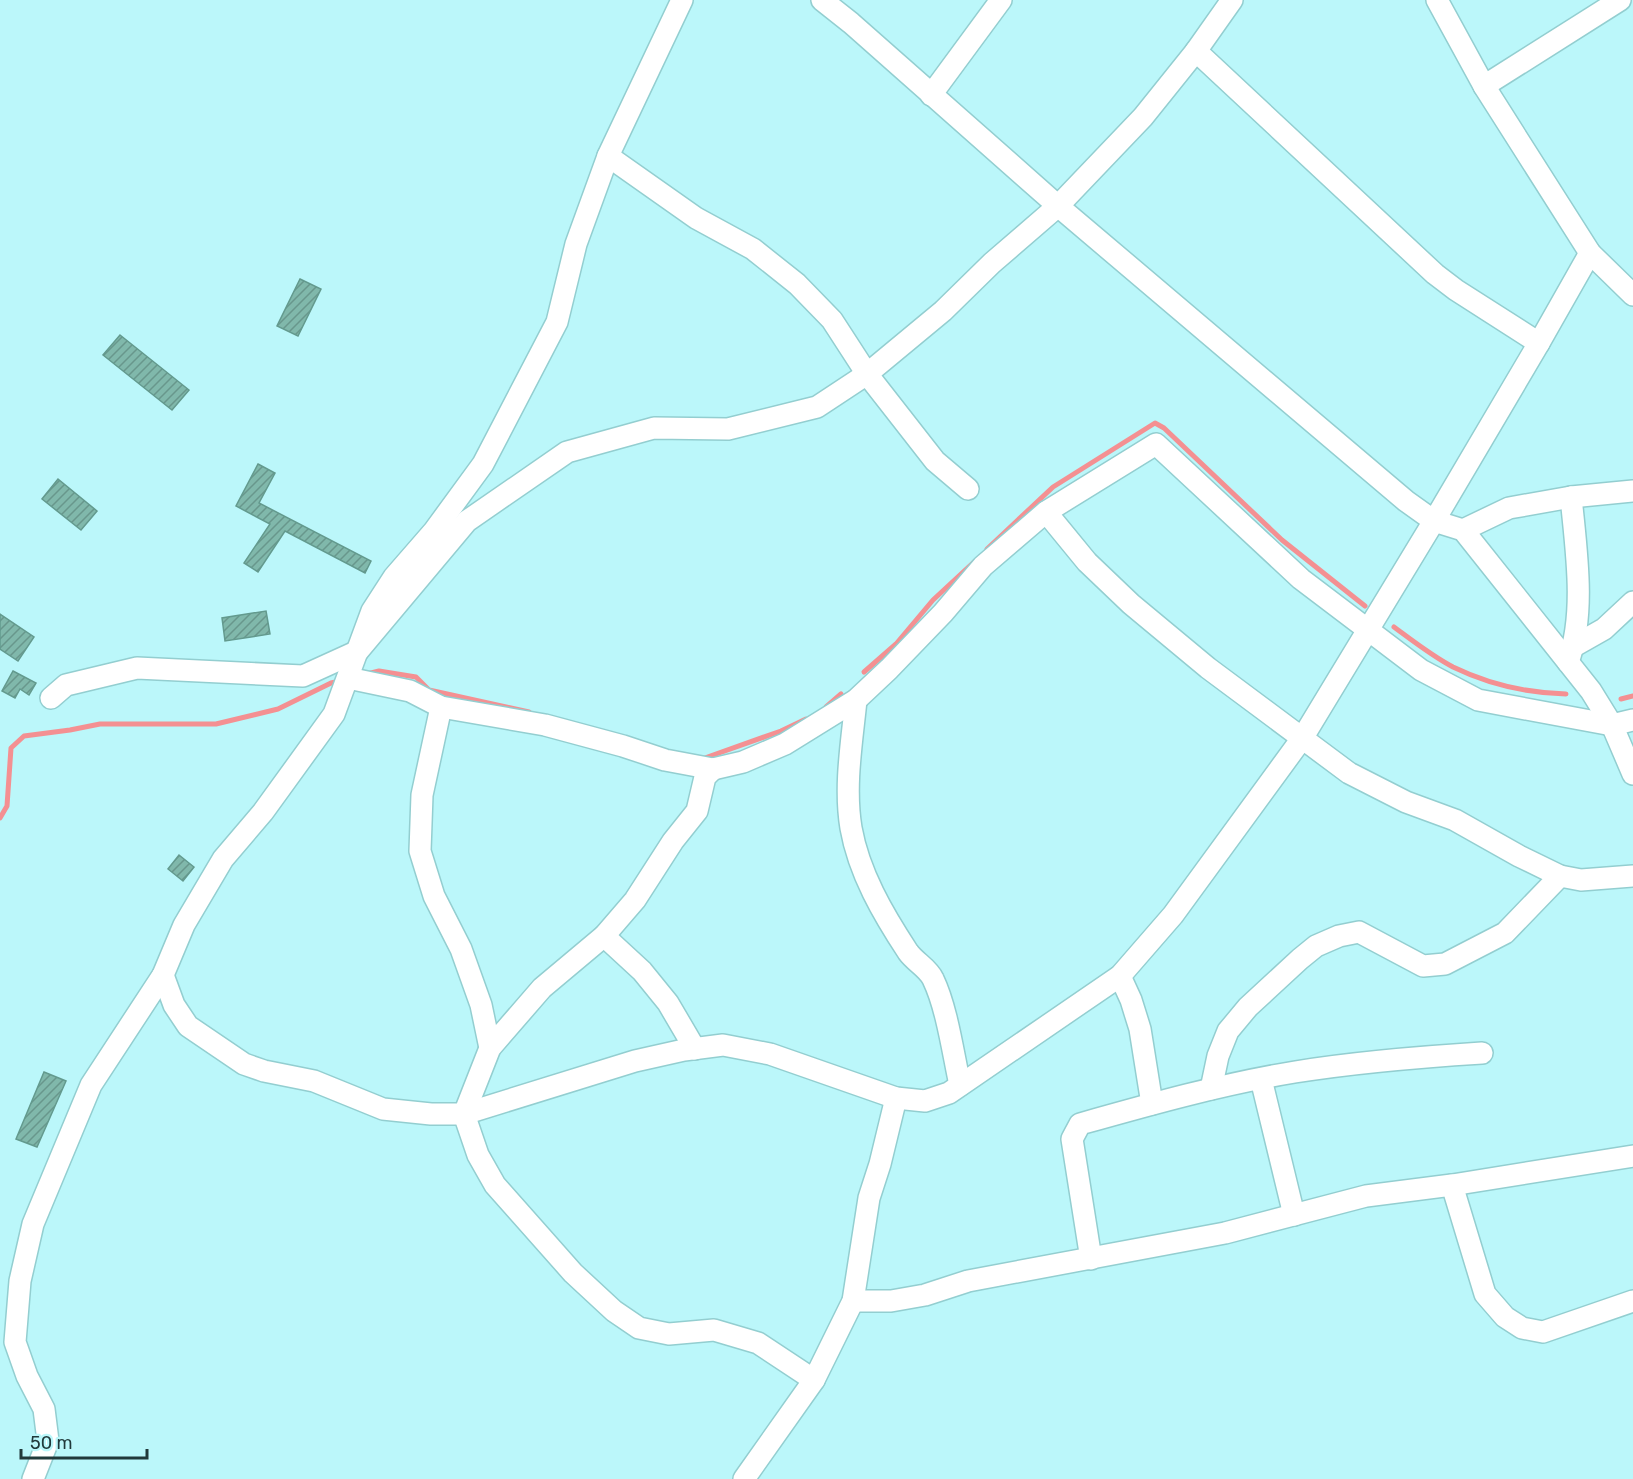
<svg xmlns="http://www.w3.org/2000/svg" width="1633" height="1479" viewBox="0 0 1633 1479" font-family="Rubik,sans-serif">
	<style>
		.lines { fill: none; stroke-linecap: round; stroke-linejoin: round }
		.stream { stroke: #f49092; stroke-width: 5 }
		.building { fill: url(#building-hatch); stroke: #639a8e; stroke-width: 1.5 }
		.minor-casing { stroke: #93ced0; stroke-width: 24 }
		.minor { stroke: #fff; stroke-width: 21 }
	</style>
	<defs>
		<pattern id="building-hatch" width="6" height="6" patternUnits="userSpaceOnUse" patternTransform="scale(1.5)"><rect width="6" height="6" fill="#80b8ab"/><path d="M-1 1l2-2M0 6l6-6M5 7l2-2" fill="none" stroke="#68978c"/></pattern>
	</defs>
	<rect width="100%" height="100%" fill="#bbf7fa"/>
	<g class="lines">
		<g class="stream">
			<path d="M987 549 1053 487 1155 423 1164 428 1282 540 1365 606"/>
			<path d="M1394 627C1413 641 1432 656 1453 667 1488 684 1527 693 1566 694"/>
			<path d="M864 672 896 644 933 600 974 562"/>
			<path d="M367 674 379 671 416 677 429 690 529 712"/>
			<path d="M1621 699 1633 696"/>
			<path d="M826 707 841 694"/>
			<path d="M702 759 781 731 806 719"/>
			<path d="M0 818 7 806 11 748 24 736 70 730 100 724H216L278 709 331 683 340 681"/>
		</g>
	</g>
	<g class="building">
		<path d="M300 279 321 289 298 336 277 326Z"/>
		<path d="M120 335 189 390 172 410 103 355Z"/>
		<path d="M258 464 275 473 259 503 371 561 365 573 285 531 258 572 244 563 270 524 236 506Z"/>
		<path d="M58 479 97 511 81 530 42 499Z"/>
		<path d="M266 611 270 634 225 641 222 618Z"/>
		<path d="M0 614 34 637 18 661 0 649Z"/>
		<path d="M13 671 36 683 29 695 20 689 15 698 2 691Z"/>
		<path d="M179 855 194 867 183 881 168 869Z"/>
		<path d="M44 1072 66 1081 37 1147 16 1139Z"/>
	</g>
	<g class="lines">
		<g class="minor-casing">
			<g id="minor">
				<path d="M822 0 851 23 1058 206 1406 501 1434 521 1463 530 1591 691 1612 725 1633 774"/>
				<path d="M1437 0 1484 86 1590 253 1633 295"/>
				<path d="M1196 51 1435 274 1456 290 1539 343"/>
				<path d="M1484 86 1620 0"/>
				<path d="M931 95 1001 0"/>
				<path d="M608 156 696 218 753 249 797 284 832 320 867 374 935 461 968 489"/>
				<path d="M1046 512 1087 562 1131 604 1208 668 1349 773 1406 802 1455 820 1519 856 1560 876 1581 880 1633 876"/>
				<path d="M1463 530 1509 508 1571 497 1633 491"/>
				<path d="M1574 646 1604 629 1633 602"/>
				<path d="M1568 662C1586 613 1576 549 1571 497"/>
				<path d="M348 678 410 691 441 707 545 725 623 746 665 760 713 769 743 762 785 744 856 700 889 669 943 613 983 566 1046 512 1156 444 1301 579 1421 670 1478 700 1612 725 1633 720"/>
				<path d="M51 698 66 685 137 668 303 676 358 651 467 521 567 452 654 428 728 429 817 407 867 374 943 311 992 263 1058 206 1143 117 1196 51 1232 0"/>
				<path d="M856 700C852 741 844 786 851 828 859 873 883 914 908 952 915 962 928 968 933 979 947 1008 953 1053 960 1085"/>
				<path d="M441 707 422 795 420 851 434 896 461 949 481 1005 490 1048"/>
				<path d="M713 769 705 777 697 811 673 841 635 900 604 936 542 988 490 1048 464 1114 478 1155 495 1185 573 1273 614 1311 639 1328 669 1334 714 1330 758 1343 814 1380"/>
				<path d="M604 936 642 971 668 1003 695 1049"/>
				<path d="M163 975 174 1005 188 1026 244 1064 264 1071 314 1081 383 1109 431 1114H464L635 1061 684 1050 723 1045 770 1054 896 1098 925 1101 949 1093 1120 976 1173 915 1303 737 1434 521 1539 343 1590 253"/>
				<path d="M1120 976 1131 1000 1140 1029 1152 1104"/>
				<path d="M1261 1079 1294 1215"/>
				<path d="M1211 1089 1218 1056 1228 1031 1248 1007 1300 959 1316 946 1339 936 1359 932 1423 966 1445 964 1505 933 1560 876"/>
				<path d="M1452 1185 1485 1294 1505 1317 1522 1328 1543 1332 1633 1301"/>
				<path d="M1091 1259 1072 1139 1080 1124C1151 1104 1222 1084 1295 1072 1357 1062 1419 1057 1482 1053"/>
				<path d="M853 1301H891L925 1295 968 1281 1225 1233 1366 1196 1452 1185 1633 1156"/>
				<path d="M33 1479 48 1441 44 1409 27 1376 15 1342 20 1281 33 1224 91 1085 163 975 184 925 223 859 263 812 334 714 372 611 394 577 434 531 483 464 557 322 576 244 608 156 682 0"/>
				<path d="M744 1479 814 1380 853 1301 869 1198 880 1164 896 1098"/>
			</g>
		</g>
		<use href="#minor" class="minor"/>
	</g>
	<path d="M21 1449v9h126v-9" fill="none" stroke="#20393a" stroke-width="3"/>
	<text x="30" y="1449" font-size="18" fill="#20393a" stroke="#bbf7fa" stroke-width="4.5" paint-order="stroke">50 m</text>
</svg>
